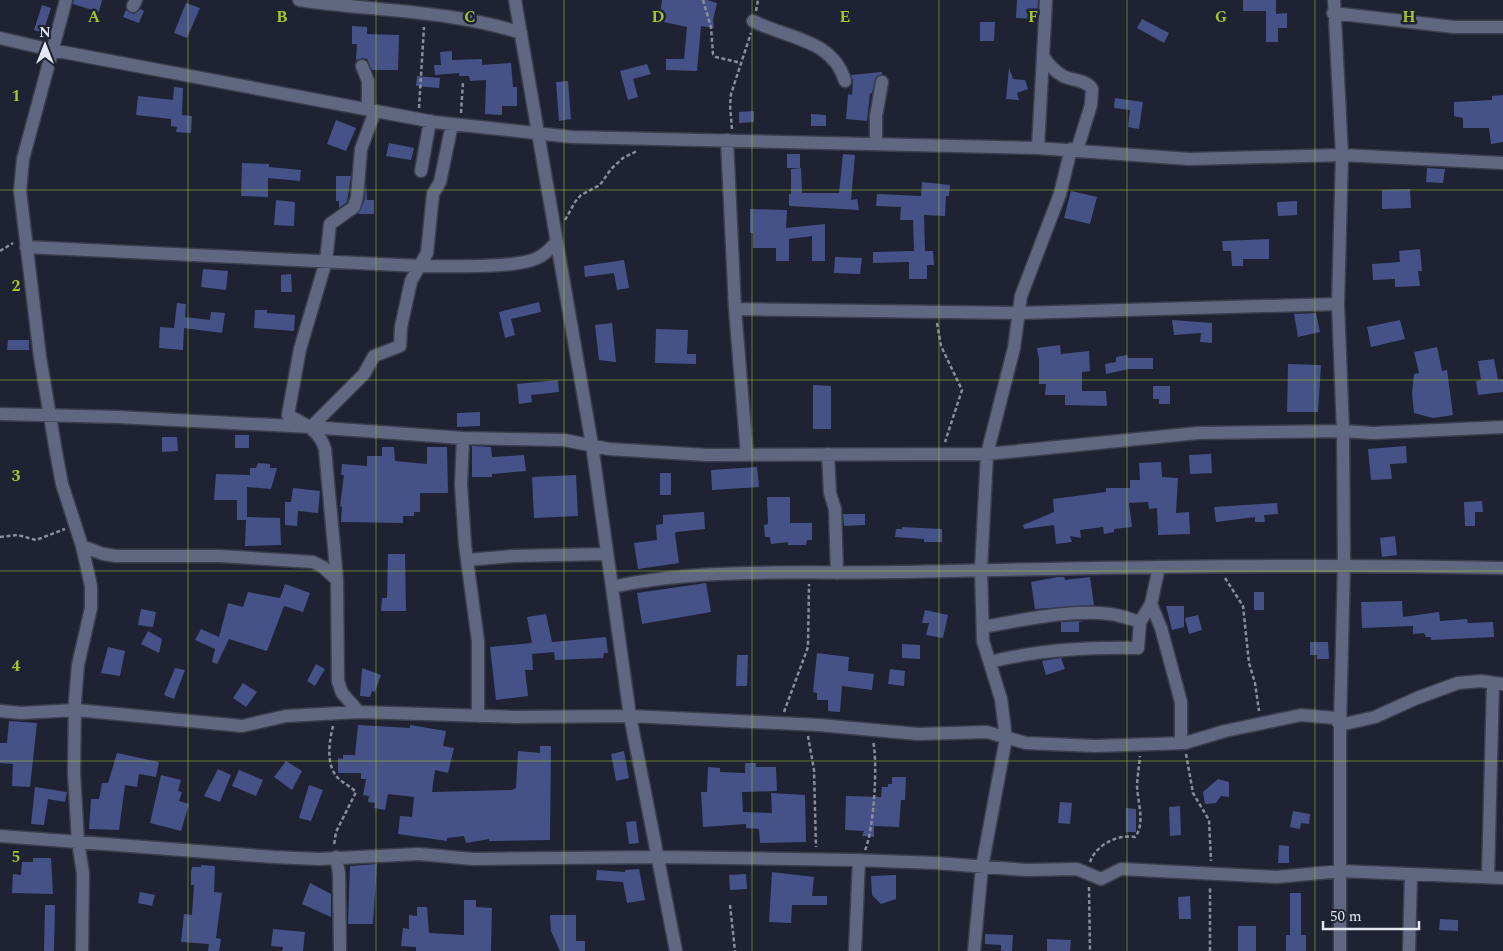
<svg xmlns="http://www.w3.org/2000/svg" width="1503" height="951" font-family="Spectral,serif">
  <rect width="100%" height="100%" fill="#1e2232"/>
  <path fill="#455288" d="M74,0H102L99,12L73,4Z
    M662,0H707L717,3L713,20L714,28L701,26L697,71L666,70V59H684L687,27L659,21Z
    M1017,0H1038L1037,19L1016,18Z
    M1243,0H1276V14L1287,13V28H1278V42H1266V11H1243Z
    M186,3L200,8L187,38L174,33Z
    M42,5L51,8L43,33L34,30Z
    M141,9L144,11L139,23L123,17L126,10L134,14Z
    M1142,19L1169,33L1164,43L1137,28Z
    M980,22H995L994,41H980Z
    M352,26L367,27V34L399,35L398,70H372L367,59L363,58L356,60L357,44H352Z
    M452,51V60L482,59V65L511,63L513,87H517V106H502V115L485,114L486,80L470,81L469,76H459V73L435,75L434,65H441L440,52Z
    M647,64L651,74L633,79L638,97L628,100L620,71Z
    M1009,68L1013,79L1025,80L1028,89L1017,93L1019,100L1006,99Z
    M882,72V74L876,77L872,93L870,94L867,121L846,119L848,94L852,95L853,81L851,75Z
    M417,76L440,78L439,88L416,86Z
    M568,81L571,119L559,121L556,82Z
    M174,87L183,88L182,115L192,116L191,133L176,132L177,127L171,126V119L136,115L138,96L173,100Z
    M1503,95V142L1491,144L1489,128H1463V118L1454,116V102L1492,100V96Z
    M1115,98L1143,102L1139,129L1128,127L1130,110L1114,108Z
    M754,111V122L739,123V112Z
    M811,114L826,115V126H811Z
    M336,120L356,128L346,151L327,144Z
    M389,143L414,148L411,160L386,156Z
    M787,154H800V168H787Z
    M843,154L855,155L851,200L857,199L859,210L789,206V194H791V169L801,168L802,193H839Z
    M242,163L269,164V167L301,170L300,181L268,178V197L241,196Z
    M1427,168L1445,169L1443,183L1426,182Z
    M336,176H351L347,202L339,208V201H336Z
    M366,181L367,200H374V214H358L365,199Z
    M922,182L950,185L949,196H946L945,216L924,215L925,251H933L934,265H927V279H909V262L873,263V252L914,251L913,220H900L901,207L876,206L877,194L921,196Z
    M1410,189L1411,208L1382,209V190Z
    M1071,191L1097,197L1090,224L1064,218Z
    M276,200L295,202L294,226L274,225Z
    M1297,201V215L1278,216L1277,202Z
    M750,209L787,210L786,228L825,224V261H812V236L789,239V261H776V248H753V233H750Z
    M1269,239V259H1243V266H1232L1231,251H1223L1222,241Z
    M1420,249L1422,271H1418L1420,286L1395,287V279L1373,280L1372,264L1400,262L1399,251Z
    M835,257L862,258L860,274L834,273Z
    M624,260L629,288L617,290L614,273L585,277L584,266Z
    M203,269L228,271L226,290L201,287Z
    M291,274L292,292H281V275Z
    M539,302L541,312L511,319L515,335L505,338L499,312Z
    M177,303L186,304L185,317L210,320L211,312L225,313L222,333L184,328L183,350L159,348L160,327L174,328Z
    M255,310H267V313L295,315L294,331L254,328Z
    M1316,313L1320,332L1298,337L1294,314Z
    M1172,320L1212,323V343L1200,342L1201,333L1174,335Z
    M1400,320L1405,339L1371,347L1367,327Z
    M612,323L616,362L599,360L595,325Z
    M656,329L688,330L687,354H696V364L655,363Z
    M8,340H29V350H7Z
    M1060,345L1061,354L1089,351L1090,371L1082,372V391H1106L1107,406L1065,405V395H1045L1046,384H1039V359L1037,348Z
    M1437,347L1442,371L1447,370L1453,415L1433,418L1414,413L1412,393L1414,374L1419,373L1414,352Z
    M1127,355L1128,358H1153V369H1129L1106,374L1105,364L1116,362V357Z
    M1494,359L1498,380L1503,379V392L1478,395L1476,381L1481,380L1478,361Z
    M1288,364L1321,365L1318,412H1287Z
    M558,380L559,392L531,395L532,402L519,404L517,384Z
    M813,385L831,386V429H813Z
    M1153,386H1170V404H1159V399H1153Z
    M480,412V426L457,427V413Z
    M235,435H249V448H235Z
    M162,437H177L178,451L162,452Z
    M472,446L491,447L492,457L524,455L526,471L492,474V477H472Z
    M1406,446L1407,463L1390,464L1392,479L1371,480L1368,449Z
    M382,447H394L395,461L427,464V447H447L448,493H420V512H414V516H403V523L341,522L342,507L340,506L344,475H341L342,464L367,466V456H382Z
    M1211,454L1212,473L1190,474L1189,455Z
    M1161,462L1162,477L1178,478L1176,513L1189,512L1190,534L1158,535L1157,508L1149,509L1148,502L1129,503L1132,527L1114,529V532L1104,534L1103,527L1080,530L1081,538L1070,536L1072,542L1056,544L1054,525L1024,529L1023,525L1054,512L1053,499L1106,492V488H1130V480H1140L1139,463Z
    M258,463L270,464V468H277L271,489L247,487V517L280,518L281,545L245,546L246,520H237V500H214L216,474L250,475V468H256Z
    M757,467L759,487L712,490L711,470Z
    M660,473H671V495H660Z
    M576,475L578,516L534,518L532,477Z
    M293,488L320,491L318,513L298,511L297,526L285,525V502H291Z
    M767,497H790V523H812V540H807L806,545H788V542L771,544L770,537H765L764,525L768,524Z
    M1482,501L1483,512H1475V526H1465L1464,502Z
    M1277,503L1278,514L1264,515L1265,522H1255V517L1216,522L1214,507Z
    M704,512L705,529L676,532L675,534L679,563L638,569L634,543L657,540L656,525L663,524V515Z
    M843,514H865V525L844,526Z
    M902,527L942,529V542H924V539L895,537L896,529H902Z
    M1395,536L1397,555L1382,557L1380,538Z
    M388,554H405L406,611H381L382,598H387Z
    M1058,577H1064L1065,580L1090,577L1094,605L1035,609L1031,582Z
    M706,583L711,612L642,624L637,593Z
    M285,584L310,593L303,612L284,606L267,651L229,639L217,664L212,662L215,649L195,640L201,629L219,637L228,603L243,607L248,592L280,598Z
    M1254,592H1264V610H1254Z
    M1402,601L1403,617L1439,612L1440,621L1467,619L1468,623L1493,622L1494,637L1431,640V637H1426L1424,633L1413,634V626L1362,628L1361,602Z
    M1166,606H1184V627L1172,630Z
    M141,609L156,612L153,627L138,625Z
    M925,610L948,615L943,638L926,635L929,623H922Z
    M546,614L552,642L606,637L608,653H604L603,658L555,660L554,652L532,654L533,670H525L528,696L496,700L490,647L532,643L527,617Z
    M1198,615L1202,630L1189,634L1185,618Z
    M1083,621L1079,622V632H1061V622Z
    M148,631L162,639L159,653L141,644Z
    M1310,642H1328L1329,659H1317V655H1310Z
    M902,644L920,645V659L902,658Z
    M108,647L125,651L120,676L101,673Z
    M817,653L849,657L848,671L874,674L872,690L842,686L840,712L828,711V700H817V693L813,692Z
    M737,655H748L747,686H736Z
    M1061,658L1065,669L1046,675L1042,661Z
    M316,664L325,669L315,686L307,681Z
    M175,668L185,670L174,699L164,695Z
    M362,668L381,675L375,692L372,691L370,697L360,696Z
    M890,669L905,671L904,686L888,684Z
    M243,683L257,692L246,707L233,698Z
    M9,721L37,723L30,787L12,786L13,764L0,763V743H7Z
    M358,725L410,728V725L446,731L443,746L454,748L448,773L435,770L432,792L512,790L516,788L518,751L540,753V746H551L550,840L489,841V839L466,843L464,836L447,838V841L398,834L400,816L412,817L414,797L388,794L385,810L374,808L375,803L368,802L369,796L363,795L366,779H361V773H338V758L343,759V755H355Z
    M624,751L629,778L616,781L611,754Z
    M117,753L159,762L156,777L139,774L137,787L125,785L119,830L89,829L91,799H99L102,783H108Z
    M286,761L302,771L292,790L274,777Z
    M745,763H756V767H776L777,791L742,792L743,812L772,813L771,793L805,795L806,842L760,843L759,829L746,828V824L703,827L701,792H707L708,767L720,768V772L745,773Z
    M218,769L231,775L220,802L204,796Z
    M239,770L263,780L256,796L232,786Z
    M161,775L181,780L178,791L182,792L179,801L189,804L181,831L150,823Z
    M892,777H906L905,800H901L899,827L874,826V837L862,836L864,831L845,830L846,796L881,797L882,787H888V784H892Z
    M1218,779L1229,782V797L1221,796L1216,803L1205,804L1203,792Z
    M309,785L323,790L311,821L299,818Z
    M35,787L67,792L65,802L48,799L44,825L31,824Z
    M1060,802L1072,803L1070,824L1058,823Z
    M1180,806L1181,835L1170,836L1169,807Z
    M1126,808L1136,809V832H1126Z
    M1293,811L1310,814L1309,824L1301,823L1300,829L1290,827Z
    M636,821L639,843L629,844L626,822Z
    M1279,845L1289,846V863H1278Z
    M33,858H51L53,894L12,893L13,874L21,875L22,862H33Z
    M377,864L373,924H348L350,866Z
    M201,865L215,866L214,892L222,893L216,938L221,939L219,951H208L209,944L181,942L184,914L192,915L194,885H191V872L192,867H201Z
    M639,869L645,900L627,903L623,882L596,880L597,870L625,872V870Z
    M772,872L814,877L812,896H827V905H792L791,923L769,922Z
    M746,874L747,889L730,890L729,875Z
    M896,875V899L881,904L872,895L871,876Z
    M310,883L331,894V917L302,904Z
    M140,892L155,895L152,906L138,903Z
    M1290,893H1301V935H1306V951H1286V935H1290Z
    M1190,896L1191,919H1179L1178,897Z
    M464,900H476V907L492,908L491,951H416V947L401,946L403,928L409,929V915L417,916V907H427L429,933L464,935Z
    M45,905H55L54,951H44Z
    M550,915H576V941H585V951H560L551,931Z
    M1440,919L1458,920V931L1439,930Z
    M1238,926H1256V951H1238Z
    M273,929L305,932L303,951H282L283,947L271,946Z
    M985,934L1013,935L1012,951H1001V945L985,944Z
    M1047,939L1071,940L1070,951H1047Z"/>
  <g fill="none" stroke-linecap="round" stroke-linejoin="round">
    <g stroke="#3a3e4d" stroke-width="15">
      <path id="minor" d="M66,0L23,159L20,191L40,357L56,452L62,484L82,546L91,586V608L78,665L75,701L74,773L78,842L83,873L82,951
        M299,0C372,11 451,10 521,33
        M515,0L592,445L630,716L676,951
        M1334,0L1342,155L1338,304L1343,431L1344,564L1340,725V951
        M133,6L136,0
        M1333,13L1454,27H1503
        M753,21C788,39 833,39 845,81
        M0,38L52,50L434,122L572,137L1038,148L1189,159L1342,155L1503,163
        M1043,56C1048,64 1054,71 1063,76C1072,81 1086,79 1092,89L1091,105L1077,150
        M362,66L368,81V109
        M727,140L735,309L747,455
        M876,144V116L882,82
        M1038,148L1046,0
        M421,171L430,121
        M26,247L420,266C445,266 520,269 539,257C546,254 551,247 557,242
        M735,309L1020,313L1338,304
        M0,414L118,417L311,427L463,438L564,440L609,449L707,455L987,454L1198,433L1343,431L1373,433L1503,427
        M311,427L364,374L374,356L400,346L401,327L411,281L427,253L433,194L440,182L452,124
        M463,438L461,485L465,545L478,641V716
        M828,454L830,493L835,509L837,573
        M82,546L103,554L116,556H220L313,562L323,567L337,580
        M467,560L512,556L607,554
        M612,587C704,567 800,574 894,572C1097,568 1300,563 1503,568
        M1151,604L1161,628L1181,702V743
        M983,627C1023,620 1069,609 1110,614C1120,615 1130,619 1140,622
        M990,662C1037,650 1089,647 1138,648L1140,622L1151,604L1159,567
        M0,711L21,713L76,710L242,726L286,716L359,712L514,717L630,716L819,725L918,734L987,732L1026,743L1095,746L1185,743L1225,731L1301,715L1335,718L1340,725L1375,717L1417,698L1458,683L1481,681L1503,684
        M359,712L342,693L338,681L337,580L325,449C319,430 305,424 288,415L300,349L326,261L330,224L354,207L357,197L361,149L375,111
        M0,836L274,857L319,859L419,854L473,859L658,857L854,860L936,863L1026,870L1077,869L1101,879L1121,869L1277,877L1341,871L1503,878
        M336,857L339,873L340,951
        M1488,877L1493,683
        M855,951L859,860
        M974,951L982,867L1006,738L1001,699L983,641L981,569L987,454L1014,348L1021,296L1060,194L1071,149
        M1409,951L1411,874"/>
    </g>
    <path stroke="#8a8e9b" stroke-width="2.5" stroke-dasharray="4 2.5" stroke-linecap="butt" d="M703,0L711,27L713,54L716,57L741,63
      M756,11L758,0
      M419,108L424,27
      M461,113L463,82
      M732,129L730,105L731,94L751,33
      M565,220L575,202L581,195L600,185L611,169L623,158L637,151
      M0,251L13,243
      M937,323L941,346L962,390L945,442
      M0,537L18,535L36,540L65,529
      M1225,578L1243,606L1249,663L1255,683L1259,711
      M784,712L808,647L809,584
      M333,726C329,743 325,767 340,780C345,784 351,787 356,792L336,832L334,845
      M808,736L814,770L816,847
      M1186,754L1193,793L1209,820L1211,861
      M865,850C874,830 878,762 873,741
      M1090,862C1096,845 1117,834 1135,837C1146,823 1137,801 1137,784C1138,774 1139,765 1140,756
      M1089,887L1090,951
      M730,905L735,951
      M1210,951V886"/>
    <use href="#minor" stroke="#606881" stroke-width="12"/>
  </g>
  <path fill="none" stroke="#a4c825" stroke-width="1" stroke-opacity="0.55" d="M188,0V951M376,0V951M564,0V951M752,0V951M939,0V951M1127,0V951M1315,0V951M0,190H1503M0,380H1503M0,571H1503M0,761H1503"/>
  <g font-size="16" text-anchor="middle" font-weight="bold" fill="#a4c825" stroke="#1e2232" stroke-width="5" stroke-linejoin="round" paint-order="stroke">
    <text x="94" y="22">A</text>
    <text x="282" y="22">B</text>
    <text x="470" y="22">C</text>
    <text x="658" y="22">D</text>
    <text x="845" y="22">E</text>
    <text x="1033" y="22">F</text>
    <text x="1221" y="22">G</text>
    <text x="1409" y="22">H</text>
    <text x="16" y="101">1</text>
    <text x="16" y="291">2</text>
    <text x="16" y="481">3</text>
    <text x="16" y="671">4</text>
    <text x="16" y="862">5</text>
  </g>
  <g transform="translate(45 45)" stroke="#1e2232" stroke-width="4" paint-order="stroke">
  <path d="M0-4L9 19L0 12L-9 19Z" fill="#e4e7f2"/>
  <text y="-8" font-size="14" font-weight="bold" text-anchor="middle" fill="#e4e7f2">N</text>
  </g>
  <path d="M1323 921v8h96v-8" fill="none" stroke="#e4e7f2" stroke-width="2.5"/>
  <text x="1330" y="921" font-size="15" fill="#e4e7f2" stroke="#1e2232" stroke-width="4" paint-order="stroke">50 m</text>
</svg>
